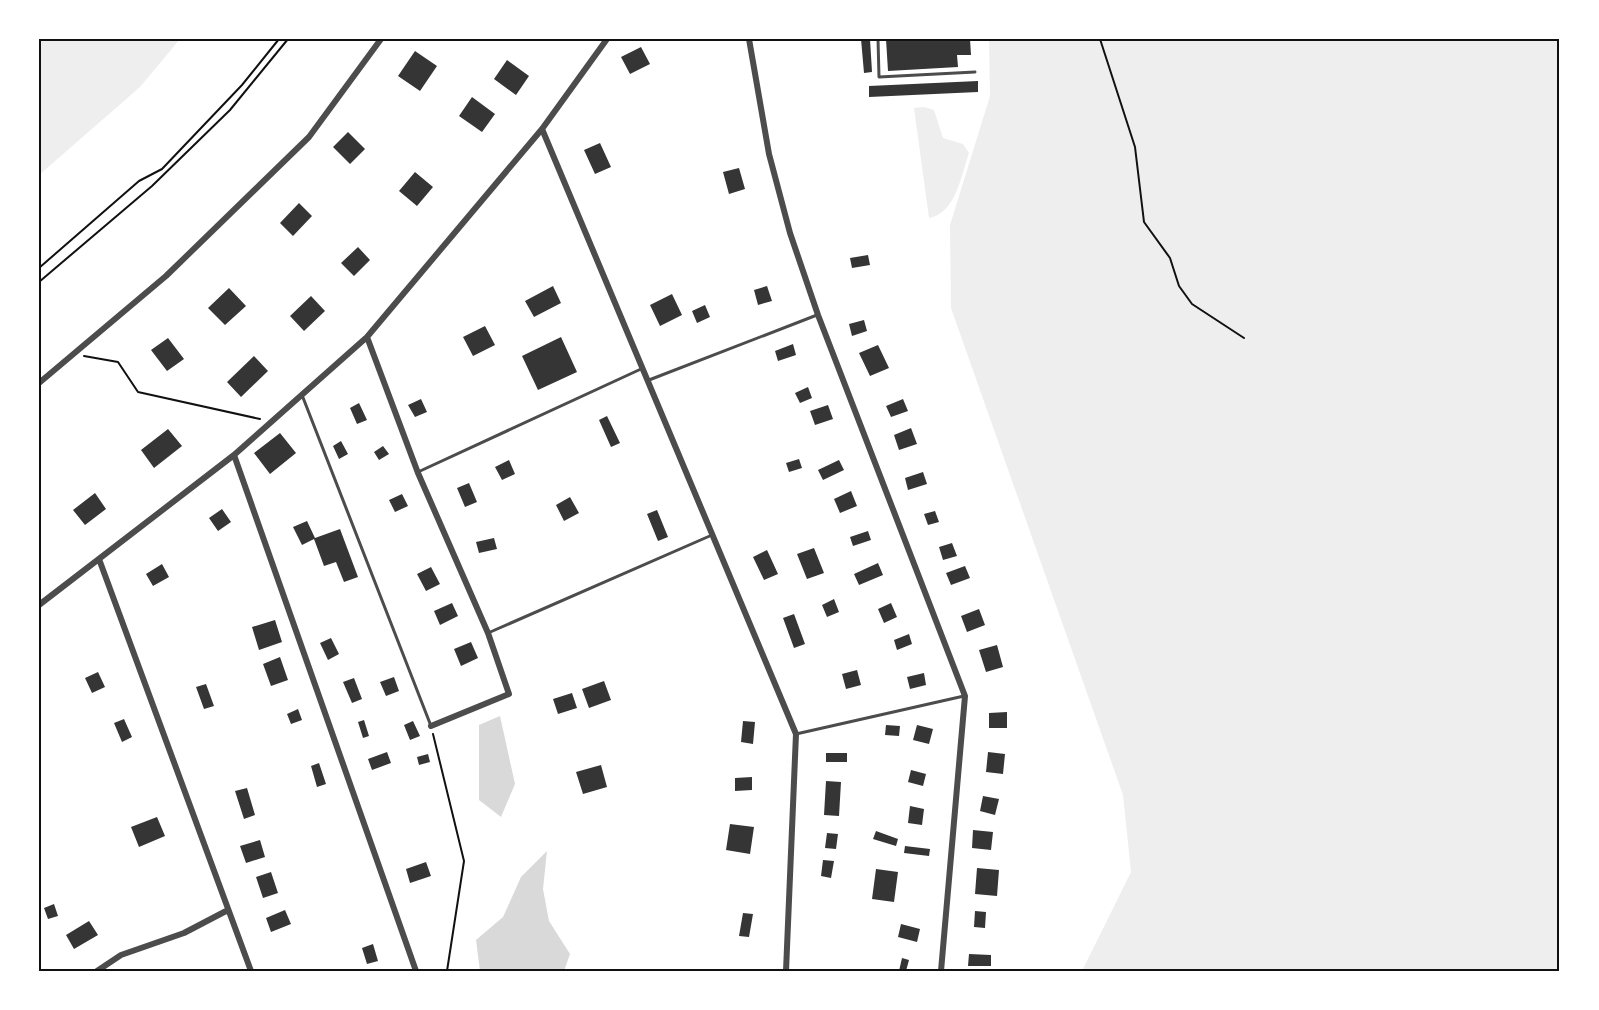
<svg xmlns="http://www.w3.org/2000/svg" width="1599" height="1010" font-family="'Roboto Serif',serif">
  <rect width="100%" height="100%" fill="#fff"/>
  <path fill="#eee" d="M39,39H180L140,87L39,175Z
    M989,39H1560V971H1082L1131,872L1123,795L951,308L950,225L990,96Z
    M924,107L934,110L943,138L963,144L969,153C961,176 956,213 929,218L914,108Z"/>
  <path fill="#d9d9d9" d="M500,716L515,784L501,817L479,800V725Z
    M547,851L543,889L549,921L570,954L564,971H480L476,940L503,917L521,877Z"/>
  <path fill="#353535" d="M861,39H870L872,72L864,73Z
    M886,39H970L971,55H957L958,67L888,71Z
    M641,47L650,64L630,74L621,57Z
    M415,51L437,66L420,91L398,76Z
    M507,60L529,76L516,95L494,79Z
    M978,81V92L869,97V86Z
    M472,97L495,114L482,132L459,116Z
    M348,132L365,149L350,164L333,147Z
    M600,143L611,167L595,174L584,150Z
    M739,168L745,189L729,194L723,172Z
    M415,172L433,187L417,206L399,191Z
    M299,203L312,216L293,236L280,223Z
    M358,247L370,260L354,276L341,263Z
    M868,255L870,265L852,268L850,258Z
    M553,286L561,303L534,317L525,301Z
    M767,286L772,301L758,305L754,290Z
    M229,288L246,306L225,325L208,308Z
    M672,294L682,315L660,326L650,305Z
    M311,296L325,311L304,331L290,316Z
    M705,305L710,317L697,323L692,311Z
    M864,320L867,331L852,336L849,324Z
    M485,326L495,345L473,356L463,337Z
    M561,337L577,372L538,390L522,356Z
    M168,338L184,359L167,371L151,350Z
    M793,344L796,355L778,361L775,351Z
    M878,345L889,368L870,376L859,353Z
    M254,356L268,371L241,397L227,382Z
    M808,387L812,398L800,403L795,393Z
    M421,399L427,412L415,417L408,405Z
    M903,399L908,411L891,417L886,406Z
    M359,403L367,420L357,424L350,408Z
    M828,405L833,419L815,425L810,411Z
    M607,416L620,443L611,447L599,420Z
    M911,428L917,444L899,450L894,435Z
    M168,429L182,446L154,468L141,450Z
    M280,433L296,453L270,474L254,453Z
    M341,441L348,454L339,459L333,446Z
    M383,446L389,454L379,460L374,452Z
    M799,459L802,468L789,472L786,463Z
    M509,460L515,474L502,480L495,467Z
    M839,460L844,470L823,480L818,470Z
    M923,472L927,484L908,490L905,478Z
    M469,483L477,502L465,507L457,488Z
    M851,491L857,506L840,513L834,499Z
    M95,493L106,509L85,525L73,510Z
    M402,494L408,506L395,512L389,500Z
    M570,497L579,513L564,521L556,505Z
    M222,509L231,522L218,531L209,518Z
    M657,510L668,537L658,541L647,514Z
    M935,511L939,522L928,525L924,514Z
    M307,521L315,538L340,529L358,577L344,582L336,562L324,566L314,539L302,545L293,527Z
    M868,531L871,540L853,546L850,537Z
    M494,538L497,549L479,553L476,542Z
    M952,543L957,556L943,560L939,547Z
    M814,548L824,573L807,579L797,554Z
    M767,550L778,574L764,580L753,557Z
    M878,563L883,575L859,585L854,574Z
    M162,564L169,577L153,586L146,574Z
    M965,566L970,578L951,585L946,573Z
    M431,567L440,584L426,591L417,574Z
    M834,599L839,612L827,617L822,605Z
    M452,603L458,616L440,625L434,611Z
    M891,603L897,617L884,623L878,609Z
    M979,609L985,625L967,632L961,616Z
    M794,614L805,644L794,648L783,618Z
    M275,620L282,642L259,650L252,627Z
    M909,634L912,644L897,650L894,640Z
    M331,638L339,654L328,660L320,643Z
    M471,642L478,658L461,666L454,649Z
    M997,645L1003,667L986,672L979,650Z
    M280,657L288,680L271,686L263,664Z
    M857,670L861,685L846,689L842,674Z
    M98,672L105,687L92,693L85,678Z
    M924,673L926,685L910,689L907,677Z
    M394,677L399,691L386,696L380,682Z
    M354,678L362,699L352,703L343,682Z
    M604,681L611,700L589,708L582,689Z
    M206,684L214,706L204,709L196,687Z
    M572,693L577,708L558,714L553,699Z
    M298,709L302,720L291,724L287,714Z
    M1007,712V728H989V713Z
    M124,719L132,737L122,742L114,723Z
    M364,720L369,736L363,738L358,722Z
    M413,721L420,736L410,740L404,725Z
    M743,721L755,722L753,744L741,742Z
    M886,725L900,726L899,736L885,735Z
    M917,725L933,729L929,744L913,740Z
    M387,752L391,763L372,770L368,759Z
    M988,752L1005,754L1003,774L986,772Z
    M826,753H847V762H826Z
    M428,754L430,762L419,765L417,757Z
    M319,763L326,784L317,787L311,766Z
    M601,765L607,787L583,794L576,772Z
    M911,770L926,774L923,786L908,782Z
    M752,777V790L735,791V778Z
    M826,781L841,782L839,816L824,815Z
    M247,788L255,815L244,819L235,791Z
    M983,796L999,799L995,815L980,811Z
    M910,806L924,809L922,825L908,823Z
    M157,817L165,836L139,847L131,827Z
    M730,824L754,827L750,854L726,850Z
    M973,830L993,832L991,850L972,848Z
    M876,831L898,839L896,846L873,839Z
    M827,833L838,834L836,849L825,848Z
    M260,840L265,857L246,863L240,846Z
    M905,846L930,849L929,856L904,853Z
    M823,860L834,861L831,878L821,876Z
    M426,862L431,876L410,883L406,869Z
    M977,868L999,870L997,896L975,894Z
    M876,869L898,872L894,902L872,899Z
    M271,872L278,893L263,898L256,877Z
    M54,904L58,916L48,919L44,908Z
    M285,910L291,924L271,932L266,918Z
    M975,911L986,912L985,928L974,927Z
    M743,913L753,914L749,937L739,936Z
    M89,921L98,935L74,949L66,935Z
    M901,924L920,929L917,942L898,937Z
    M373,944L378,961L367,964L362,948Z
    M969,954L991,955V966H968Z
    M902,958L909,960L906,971H899Z"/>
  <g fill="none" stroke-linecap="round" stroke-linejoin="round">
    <path stroke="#111" stroke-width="2" d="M1100,39L1135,147L1144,222L1170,258L1179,286L1192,304L1244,338
      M39,268L139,181L162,169L242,85L279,39
      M39,282L152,186L230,110L288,39
      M84,356L118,362L138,392L260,419
      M433,734L464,861L447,971"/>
    <path stroke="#4c4c4c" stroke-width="3" d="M878,39L879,77L975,72
      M649,380L817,315
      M302,395L431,726
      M418,472L641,369
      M488,633L712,535
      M796,734L964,696"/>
    <path stroke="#4c4c4c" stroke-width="6" d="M749,39L769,154L790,233L818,315L965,696L941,971
      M542,129L796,734L786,971
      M367,337L418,473L488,633L509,694L431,726
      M39,383L166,276L309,137L381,39
      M234,455L416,971
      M99,559L251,971
      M39,605L234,455L367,337L542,129L607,39
      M97,971L121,955L184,933L228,910"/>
  </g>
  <rect width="1599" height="1010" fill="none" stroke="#ffffff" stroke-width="81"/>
  <rect x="40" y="40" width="1518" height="930" fill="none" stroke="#111" stroke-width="2"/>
</svg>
